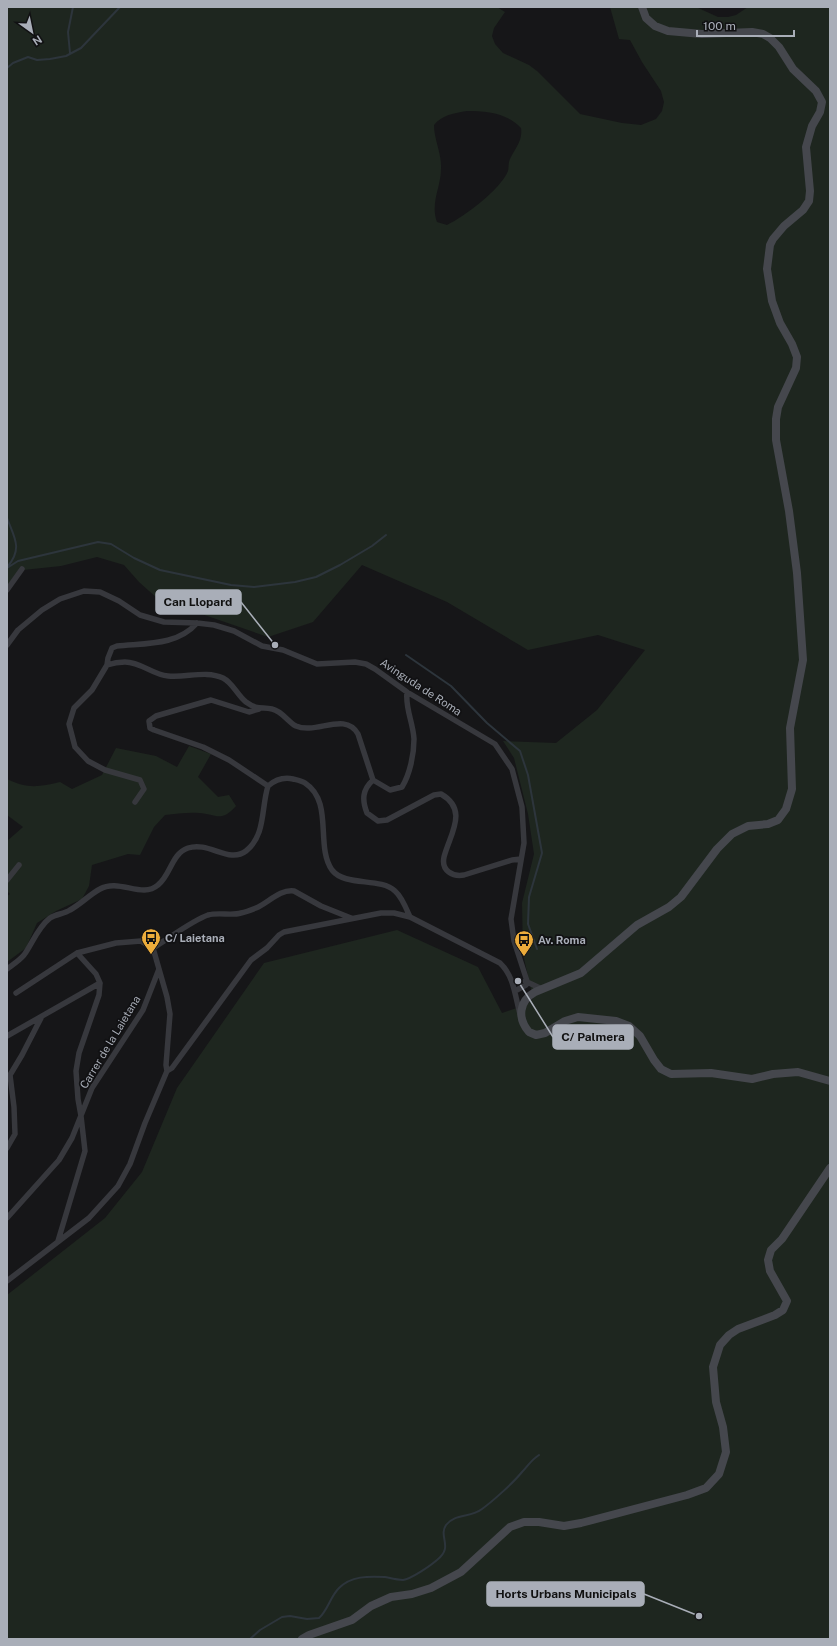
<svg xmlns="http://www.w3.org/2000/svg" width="837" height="1646" font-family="'Public Sans',sans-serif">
  <rect width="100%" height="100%" fill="#161618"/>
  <path fill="#1e261f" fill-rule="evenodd" d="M7,7H497L505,12L494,28L492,36L495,44L503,53L529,65L537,71L580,114L622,123L641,125L656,119L662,111L664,102L661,91L642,62L630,40L619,39L610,7H696L718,17H728L736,15L748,7H830V1639H7V1295L105,1218L142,1172L177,1088L264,963L397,930L478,967L502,1013L528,1004L533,998L523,954L522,903L534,854L528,814L514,758L503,741L556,743L597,710L645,650L598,635L528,650L447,602L362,565L313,622L268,637L158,599L139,582L124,565L97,557L61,566L23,570L11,583L7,597ZM467,111C487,111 507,113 521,128C523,141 515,148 510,159C508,163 509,168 508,171C500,190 465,216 447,225L437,222C430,203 441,187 441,169C442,154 434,140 434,125C442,115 454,113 467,111Z
    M189,746L211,754L198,777L218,797L229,795L236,806C221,823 216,814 199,813C188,812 176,814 165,815L154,827L140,855L128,854L92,865L89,886L82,899L56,911L37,923L26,948L7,962V896L10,894L7,891V841L23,827L7,815V779C27,789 39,787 60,782L72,789L102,775L116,748L156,756L177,767Z"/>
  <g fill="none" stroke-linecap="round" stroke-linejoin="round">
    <path stroke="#2d353c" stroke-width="2" d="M70,53L68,32L73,7
      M7,68L13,63L28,57L37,60L50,59L66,56L81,48L120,7
      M7,518C14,537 23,548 8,566
      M7,568L18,561L98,542L111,544L134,558L160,570L231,585L254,587L295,582L316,577L340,565L372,546L386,535
      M406,655L451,686L487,723L520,751L528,775L542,853L529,897L528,924L537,949
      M250,1639L260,1630L282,1617L290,1616L307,1619L319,1618C328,1610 330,1597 339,1588C351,1576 368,1576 385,1577C390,1578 397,1580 403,1580C411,1579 430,1566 437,1560C454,1547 438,1537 446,1525C455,1513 471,1518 482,1509C493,1501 513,1483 522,1472C528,1466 531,1460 539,1455"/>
    <path stroke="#37383d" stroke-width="5.5" d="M7,590L22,569
      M7,645L18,630L42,610L60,599L84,591L100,592L119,601L140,615L164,622L197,623L214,625L234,631L262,646L283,650L317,664L355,662L366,664L375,669L407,692L495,744L512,769L522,807L524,843L511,919L514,941L527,981L526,985L515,991
      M107,665C113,663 119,662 125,662C141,662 153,675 168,676C186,678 206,670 223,678C233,683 237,695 246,702C257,710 261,707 272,709C282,711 288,722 296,726C316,735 345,711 358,734L373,780C362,790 362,800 367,813L378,821L387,820L434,795L441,794C469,810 450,834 444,857C441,871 453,877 464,875L512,860L521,859
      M259,709L249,712L211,700L156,716L149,721L150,728L154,730L203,747L229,760L268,786C275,780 284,777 293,779C297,780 302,781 305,783C334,802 315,846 332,870C345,887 380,877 395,891C402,897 406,908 410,917
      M373,780L390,790L402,787C410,774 414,754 414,739C413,722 405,708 407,692
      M135,802L144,789L140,780L105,770L88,761L75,747L69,724L74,708L92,690L107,665L108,658L112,648L117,646C145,643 177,646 197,623
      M7,880L19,865
      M153,948C168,939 193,920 208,915C219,912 231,916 241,913C246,912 251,910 256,908C268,903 280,889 294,891L321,906L351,918
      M153,948L167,997L170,1014L166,1065L167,1071
      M7,969C12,965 19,961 24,955C32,944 38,927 50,918C56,914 64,914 70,910C81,904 89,895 100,889C119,878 142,899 158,885C171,875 171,854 188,848C209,841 229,864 246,851C266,835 261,808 268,786
      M525,981L542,989
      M16,993L77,953L116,943L141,941L153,948
      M7,1036L100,983
      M8,1076L10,1075L22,1055L41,1018
      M7,1148L15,1134L14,1107L10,1075
      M7,1218L59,1160L72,1138L92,1088L143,1010L159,969
      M58,1241L85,1151L81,1116L78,1099L76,1071L79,1053L99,995L100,983L96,974L77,953
      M7,1281L89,1218L118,1186L130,1164L145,1123L167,1071L172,1068L251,960L267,948L279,935L284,932L381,913H394L410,917L500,963C514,976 515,996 520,1014"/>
    <path stroke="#45474d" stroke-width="8" d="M642,7L646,18L655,26L668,31L702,34L752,32L763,34L770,38L779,47L793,69L816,91L822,102L820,112L812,126L806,147L810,191L809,201L803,210L784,226L773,239L770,245L767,269L772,301L780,323L792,344L797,357L796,368L778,407L776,419V440L789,511L797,573L803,660L790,728L792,789L786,809L778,820L768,824L748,826L732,834L717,849L681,897L669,907L637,925L581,973L535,992C519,1001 517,1018 529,1032L536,1035L545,1033L565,1021L578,1017L616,1021L629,1026L640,1036L654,1060L661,1069L671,1074L711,1073L752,1079L773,1074L798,1072L830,1081
      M302,1639L309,1635L352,1620L371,1606L391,1597L412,1594L431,1588L461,1572L510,1527L524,1522H539L564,1526L581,1523L687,1495L706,1488L719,1474L726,1452L723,1427L716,1402L713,1367L720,1345L729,1335L738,1329L775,1315L783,1310L787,1301L770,1271L768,1260L771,1250L782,1239L830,1168"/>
  </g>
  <defs>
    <g id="bus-pin" transform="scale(1)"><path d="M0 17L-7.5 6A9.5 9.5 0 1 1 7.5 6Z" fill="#ecac3b" stroke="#111113"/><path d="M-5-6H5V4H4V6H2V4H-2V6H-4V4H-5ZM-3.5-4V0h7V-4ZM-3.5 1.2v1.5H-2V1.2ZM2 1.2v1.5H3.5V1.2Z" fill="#111"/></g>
  </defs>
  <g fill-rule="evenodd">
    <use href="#bus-pin" x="151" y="938"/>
    <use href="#bus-pin" x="524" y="940"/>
  </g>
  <g text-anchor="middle" stroke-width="3.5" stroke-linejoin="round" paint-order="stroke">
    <g font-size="11" fill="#a9aeb8" stroke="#111113">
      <text transform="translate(421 687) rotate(33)" y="4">Avinguda de Roma</text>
      <text transform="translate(110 1042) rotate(-59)" y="4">Carrer de la Laietana</text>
    </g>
    <g font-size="11" font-weight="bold" fill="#a9aeb8" stroke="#111113" text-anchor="start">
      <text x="165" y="942">C/ Laietana</text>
      <text x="538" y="944">Av. Roma</text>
    </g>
  </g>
  <path fill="none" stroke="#a9aeb8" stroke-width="1.5" d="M275 645L241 602M518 981L553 1037M699 1616L644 1594"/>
  <g fill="#a9aeb8" stroke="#111113" stroke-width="1.5">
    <circle cx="275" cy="645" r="4"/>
    <circle cx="518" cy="981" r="4"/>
    <circle cx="699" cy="1616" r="4"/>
  </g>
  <g fill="#a9aeb8" stroke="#a9aeb8" stroke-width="1.5">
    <rect x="156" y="590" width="85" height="24" rx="4"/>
    <rect x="553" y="1025" width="80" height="24" rx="4"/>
    <rect x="487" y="1582" width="157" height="24" rx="4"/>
  </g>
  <g font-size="12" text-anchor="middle" font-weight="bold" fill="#111">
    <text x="198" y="606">Can Llopard</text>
    <text x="593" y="1041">C/ Palmera</text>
    <text x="566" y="1598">Horts Urbans Municipals</text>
  </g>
  <rect width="837" height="1646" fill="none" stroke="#a9aeb8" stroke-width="16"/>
  <g transform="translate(32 32) rotate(147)" stroke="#111113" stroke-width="3" paint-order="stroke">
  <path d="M0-3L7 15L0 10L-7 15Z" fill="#a9aeb8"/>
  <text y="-6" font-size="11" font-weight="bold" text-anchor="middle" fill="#a9aeb8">N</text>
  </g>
  <path d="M697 30v6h97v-6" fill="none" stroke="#a9aeb8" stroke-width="2"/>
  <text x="703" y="30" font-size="12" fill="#a9aeb8" stroke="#111113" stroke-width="3" paint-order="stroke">100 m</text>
</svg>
